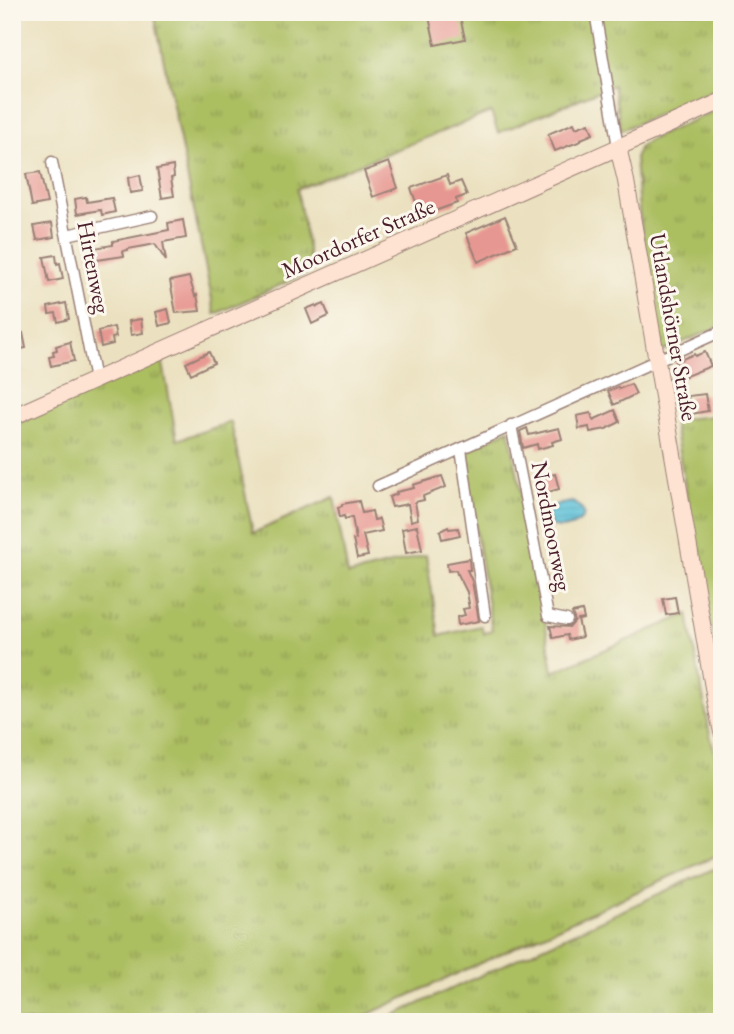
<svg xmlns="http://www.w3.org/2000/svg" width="734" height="1034" font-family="'EB Garamond',serif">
  <defs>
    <pattern id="grass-tufts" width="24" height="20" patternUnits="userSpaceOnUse" patternTransform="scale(1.75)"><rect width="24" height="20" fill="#abbe61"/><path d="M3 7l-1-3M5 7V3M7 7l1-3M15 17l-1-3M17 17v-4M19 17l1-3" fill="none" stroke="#8d9a50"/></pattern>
    <pattern id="water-rules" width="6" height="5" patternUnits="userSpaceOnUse" patternTransform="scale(1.75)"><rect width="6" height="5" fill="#5bc1d9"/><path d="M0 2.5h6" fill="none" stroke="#51a5ba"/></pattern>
  </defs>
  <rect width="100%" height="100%" fill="#fbf7ec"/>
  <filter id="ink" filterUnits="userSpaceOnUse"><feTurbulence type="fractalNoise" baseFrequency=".0143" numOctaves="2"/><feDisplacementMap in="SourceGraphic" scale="14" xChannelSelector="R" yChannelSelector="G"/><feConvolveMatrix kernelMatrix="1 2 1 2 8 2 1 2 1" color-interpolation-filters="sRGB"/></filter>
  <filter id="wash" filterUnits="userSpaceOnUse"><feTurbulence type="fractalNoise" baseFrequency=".00686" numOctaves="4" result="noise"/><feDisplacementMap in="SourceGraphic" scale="28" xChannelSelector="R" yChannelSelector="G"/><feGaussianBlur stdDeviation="1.57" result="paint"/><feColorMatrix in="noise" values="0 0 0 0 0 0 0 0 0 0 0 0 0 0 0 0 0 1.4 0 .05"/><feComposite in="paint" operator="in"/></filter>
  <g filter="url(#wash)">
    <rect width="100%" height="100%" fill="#ebe1c0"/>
    <path fill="url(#grass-tufts)" stroke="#7a6e46" stroke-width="2" d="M154,12H722V87L621,130L613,85L498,133L491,112L297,189L312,271L215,314Z
      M722,107V325L661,352L639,211L635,158L640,147L649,140Z
      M162,358L177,440L231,422L253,533L334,497L348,575L426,555L439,636L481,626L484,634L492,630L463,453L509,429L544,615L553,672L688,614L710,735L722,780V853L351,1022H12V646L17,644L12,620V426Z
      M722,415V685L673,420Z
      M722,865V1022H379Z"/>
    <path fill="url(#water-rules)" stroke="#527082" stroke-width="2" d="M572,502C613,522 529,546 551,506Z"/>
    <g id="blocks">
      <path fill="#e79791" d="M428,12H459L465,39L435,45Z
        M574,123L576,128L589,123L593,134L581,139V141L555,151L548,134Z
        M389,162L398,188L373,197L364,171Z
        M173,166L174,177L171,178L174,196L162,198L157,169Z
        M40,172L47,203L32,206L26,174Z
        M140,175L143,191L130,193L128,178Z
        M447,175L450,185L461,181L467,195L456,199L457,203L421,216L411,188Z
        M86,197L87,202L112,198L115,212L102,215L101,210L77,214L75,199Z
        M505,216L517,245L478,262L466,233Z
        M183,220L186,238L163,242L166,261L155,244L128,249V250L123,251L124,256L90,261L88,249L113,245V241L169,230L168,223Z
        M52,223L54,237L37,240L34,226Z
        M56,255L57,264L60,263L63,279L49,282L44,257Z
        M189,277L195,296L197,295L200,311L176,313L170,281Z
        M66,303L69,319L58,322L56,313L49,314L48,307Z
        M324,304L329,316L312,324L306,309L316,305L317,307Z
        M168,309L171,323L159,326L156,312Z
        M141,319L143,333L131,335L129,321Z
        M114,327L116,337L112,338L113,344L101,347L98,331Z
        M23,333L26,348L12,351V335Z
        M70,342L74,361L51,366L49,357L54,356L53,351L57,350L56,346Z
        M209,352L214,363L191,374L186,363Z
        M705,352L711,366L681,378L675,362L694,354L695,356Z
        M631,384L636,394L614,405L608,391L618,387L619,389Z
        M705,394L708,411L691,414L688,396Z
        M615,410L620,422L606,429L590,432L589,427L579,429L577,416L591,413L593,420Z
        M527,428L529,435L559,428L562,439L552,442L553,445L538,449L537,444L523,448L520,431Z
        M555,474L559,489L541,494L536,479Z
        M442,476L446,487L423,496L424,500L415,502L418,519L411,521L408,504L392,507L389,497L397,494L396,492L414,488L413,485Z
        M359,501L362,513L372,511L374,520L379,519L382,531L363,535L368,556L357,558L353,540L356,539L352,517L345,519L344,516L340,517L338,507L342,506V504Z
        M417,526L422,550L406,553L402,529Z
        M448,527L449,529L458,528L460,535L442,539L440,531Z
        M469,559L470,570H467L472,581L479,621L458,625L457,617L465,615L463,609L469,608L468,603H469L467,592L458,574H457L456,570L448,571L447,563Z
        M675,597L678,613L666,615L663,599Z
        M582,611L584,619L578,620L582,637L568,640L567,635L553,638L550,626L570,627L575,621L572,613Z"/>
    </g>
  </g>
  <g filter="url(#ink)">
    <use href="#blocks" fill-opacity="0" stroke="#9a8076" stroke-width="2"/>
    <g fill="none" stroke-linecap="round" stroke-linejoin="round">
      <g stroke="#9a8076" stroke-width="13">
        <path id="street" d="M595,12L618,147
          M52,162L95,380
          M67,235L152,216
          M511,425L548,616L567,620
          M461,449L485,616
          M378,486L722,331"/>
      </g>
      <g stroke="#9a8076" stroke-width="18">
        <path id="secondary" d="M618,147L626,181L716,705L722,732
          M12,417L722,101"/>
      </g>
      <use href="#street" stroke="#fff" stroke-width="10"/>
      <use href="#secondary" stroke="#fee3d2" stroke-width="16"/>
    </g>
  </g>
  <g text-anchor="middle" stroke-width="6" stroke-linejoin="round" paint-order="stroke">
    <g font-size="23" fill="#4a1f2b" stroke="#fbf7ec">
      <text transform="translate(358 238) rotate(-24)" y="8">Moordorfer Straße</text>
      <text transform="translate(94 267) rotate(79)" y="8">Hirtenweg</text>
      <text transform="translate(674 327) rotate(80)" y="8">Utlandshörner Straße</text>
      <text transform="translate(552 526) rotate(79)" y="8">Nordmoorweg</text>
    </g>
  </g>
  <rect width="734" height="1034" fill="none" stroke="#fbf7ec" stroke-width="42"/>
</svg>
